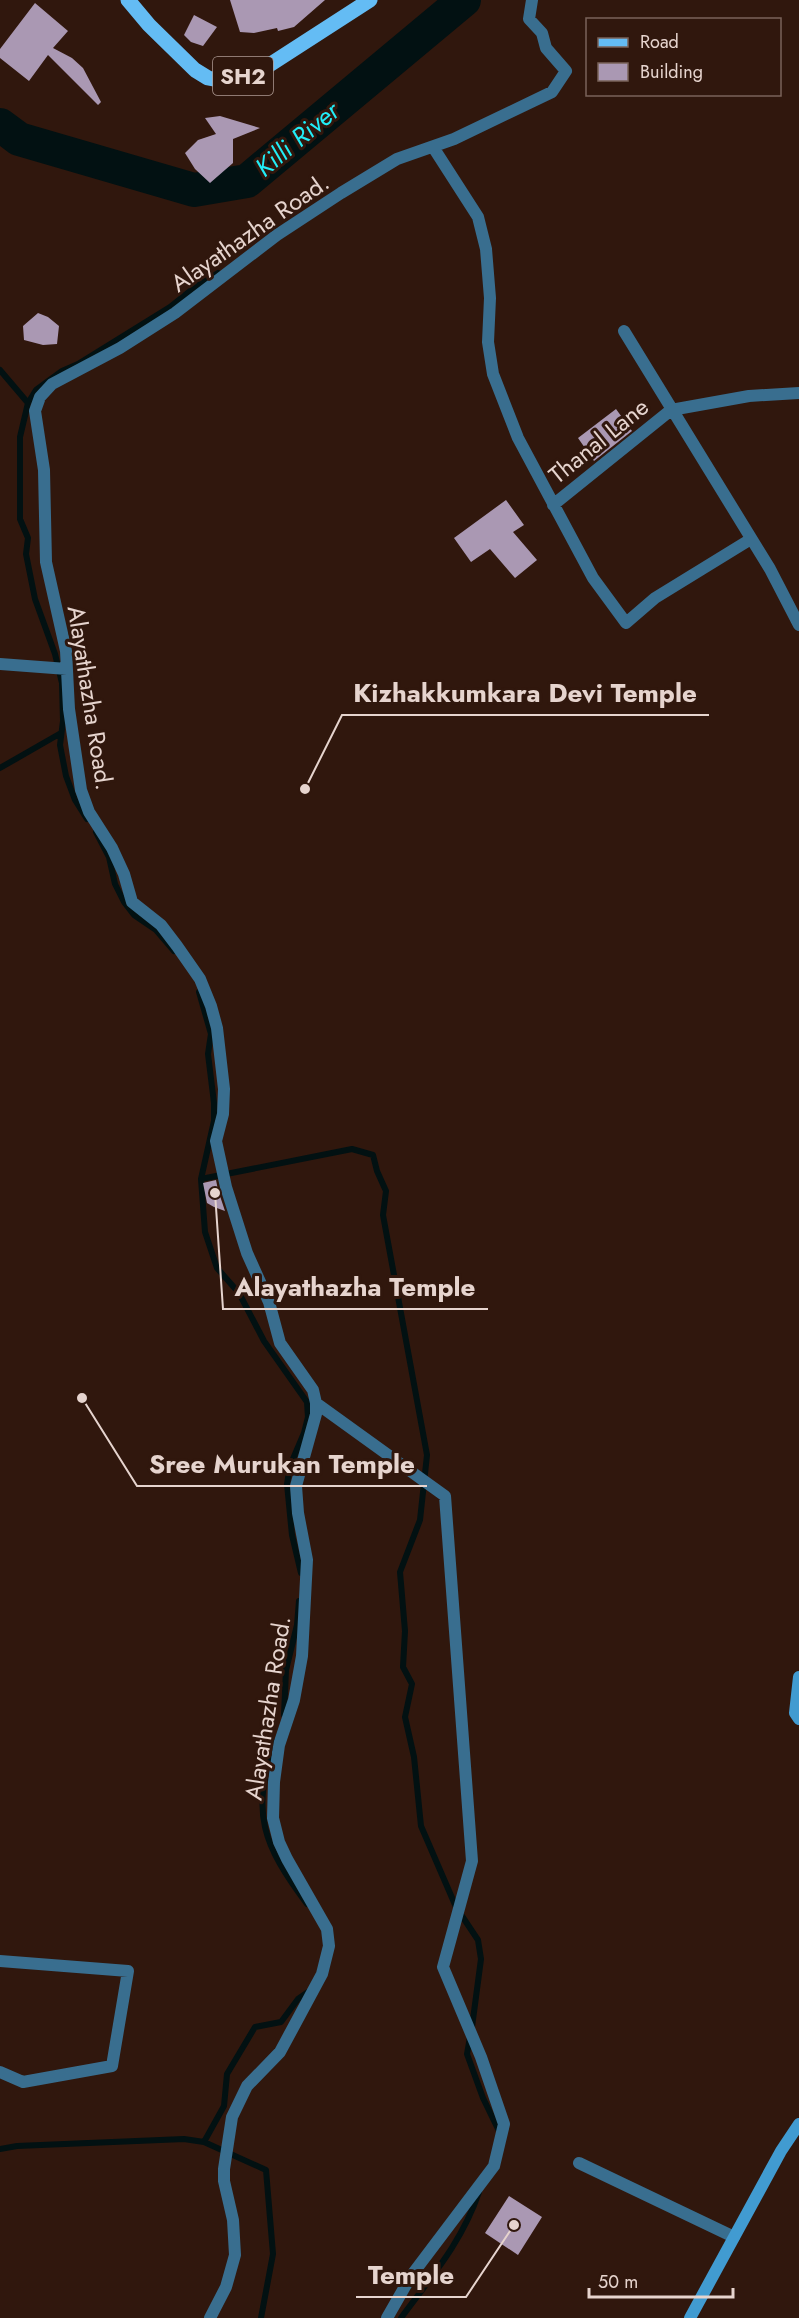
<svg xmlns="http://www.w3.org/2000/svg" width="799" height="2318" font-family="Jost,sans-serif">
  <rect width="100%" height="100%" fill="#30170d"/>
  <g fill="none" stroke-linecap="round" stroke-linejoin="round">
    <path stroke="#021112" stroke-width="6" d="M0,370L28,403
      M0,768L61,733
      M87,819L75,800L66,776L60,745L63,721L62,683L55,654L35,599L26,554L28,538L20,519V437L28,403L36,390L62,371L78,364L170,307L195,287L218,273
      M96,832L109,857L115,884L124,902L134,915L156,930L174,951
      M199,992L211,1034L208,1054L214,1103V1121L201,1179L205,1232L217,1268L239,1293L264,1341L307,1402L308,1417L304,1433L290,1466L287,1484L292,1535L301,1573
      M201,1179L352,1149L373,1155L377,1171L386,1191L383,1215L427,1455L420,1520L400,1572L405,1631L403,1667L412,1684L405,1717L414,1757L421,1826L456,1907L478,1940L481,1959L472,2027
      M284,1715L286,1670L297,1625L299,1601
      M275,1742C250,1813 263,1845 307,1904
      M470,2037L467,2054L483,2098L499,2131V2134
      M204,2142L224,2106L227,2074L255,2027L281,2022L298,1999L308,1992
      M0,2149L17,2146L184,2139L204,2142L266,2170L273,2254L261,2318
      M401,2318C432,2276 462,2242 479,2192"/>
    <path stroke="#021112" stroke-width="34" d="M0,125L19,139L194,190L247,181L464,0"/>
  </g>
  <path fill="#aa98b3" d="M230,0H325L294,27L278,31L277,28L254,33L240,32Z
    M35,3L68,31L53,48L72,58L83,68L101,102L98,105L48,55L29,81L0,58V49Z
    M194,15L217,27L203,46L191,42L184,35Z
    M220,116L260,128L233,139V163L210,183L195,169L185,153L198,140L216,134L205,118Z
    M38,313L48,317L59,326L57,344L43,345L24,340L23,326Z
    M616,409L632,431L594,461L578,438Z
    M506,500L524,525L513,532L537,560L515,578L490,549L471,562L454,538Z
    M216,1180L218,1190L225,1211L214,1207L207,1203L203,1183Z
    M509,2196L542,2217L518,2255L485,2233Z"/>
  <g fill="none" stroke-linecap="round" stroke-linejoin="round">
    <path stroke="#396e8f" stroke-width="12" d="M433,147L478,217L486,249L490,298L488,342L493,374L518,438L593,578L626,623L655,598L751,539
      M624,331L770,569L799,625
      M553,505L671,410L749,396L799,393
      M0,664L67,669
      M316,1403L445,1496L472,1861L443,1967L481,2057L504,2124L494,2166L411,2276L387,2318
      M0,1961L128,1971L112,2066L23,2082L0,2072
      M579,2163L734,2237
      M210,2318L226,2287L235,2255L233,2220L224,2181V2169L232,2117L247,2086L280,2052L322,1974L329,1946L327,1929L287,1859L279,1842L273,1818L274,1782L279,1745L294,1700L302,1656L307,1560L298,1513L296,1486L316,1414V1403L313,1390L280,1343L269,1302L247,1253L226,1187L216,1141L223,1114L224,1089L217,1028L211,1006L200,979L177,946L161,925L132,902L124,874L112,848L89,812L81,790L69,709L66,651L46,562L44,470L35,411L40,397L52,384L120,348L175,313L277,235L341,193L397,159L454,139L552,92L566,71L546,48L542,33L529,19L532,0"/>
    <path stroke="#419bd1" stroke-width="12" d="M799,1677L795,1713L799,1719
      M690,2318L781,2151L799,2124"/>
    <path stroke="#64bcf4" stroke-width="15" d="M128,0L149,25L195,70L208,78L224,81L260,71L370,0"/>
  </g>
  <g text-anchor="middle" stroke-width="6" stroke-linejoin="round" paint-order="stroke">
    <rect fill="#30170d" stroke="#af9b94" stroke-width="1.5" x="213" y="57" width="60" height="38" rx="4.5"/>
    <g font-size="22" font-weight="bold" fill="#e6d4ce">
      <text x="243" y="84">SH2</text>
    </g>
    <g font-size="24" fill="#e6d4ce" stroke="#30170d">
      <text transform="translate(250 233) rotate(-35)" y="8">Alayathazha Road.</text>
      <text transform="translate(599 441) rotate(-39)" y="8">Thanal Lane</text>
      <text transform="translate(90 698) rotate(81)" y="8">Alayathazha Road.</text>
      <text transform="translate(268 1708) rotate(-81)" y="8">Alayathazha Road.</text>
    </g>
    <g font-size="26" font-style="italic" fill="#22edf6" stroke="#30170d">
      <text transform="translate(297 139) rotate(-40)" y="9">Killi River</text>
    </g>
  </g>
  <path fill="none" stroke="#e6d4ce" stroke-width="2" d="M305 789L342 715H709M215 1193L223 1309H488M82 1398L137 1486H427M514 2225L466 2297H356"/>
  <g fill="#e6d4ce" stroke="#30170d" stroke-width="2">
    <circle cx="305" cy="789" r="6"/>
    <circle cx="215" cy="1193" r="6"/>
    <circle cx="82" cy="1398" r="6"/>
    <circle cx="514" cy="2225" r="6"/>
  </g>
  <g font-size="26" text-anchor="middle" font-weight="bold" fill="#e6d4ce" stroke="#30170d" stroke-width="6" stroke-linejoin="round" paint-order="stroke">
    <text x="525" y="702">Kizhakkumkara Devi Temple</text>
    <text x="355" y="1296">Alayathazha Temple</text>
    <text x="282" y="1473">Sree Murukan Temple</text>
    <text x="411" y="2284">Temple</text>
  </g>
  <rect x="586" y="18" width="195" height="78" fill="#30170d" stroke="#79635a" stroke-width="1.5"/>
  <rect x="598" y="38" width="30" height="9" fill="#64bcf4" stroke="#79635a" stroke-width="1.5"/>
  <text x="640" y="48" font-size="18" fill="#e6d4ce">Road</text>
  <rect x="598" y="63" width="30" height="18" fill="#aa98b3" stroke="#79635a" stroke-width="1.5"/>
  <text x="640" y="78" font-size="18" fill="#e6d4ce">Building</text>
  <path d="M589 2288v9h144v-9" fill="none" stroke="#e6d4ce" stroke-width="3"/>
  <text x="598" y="2288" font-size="18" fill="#e6d4ce" stroke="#30170d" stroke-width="4.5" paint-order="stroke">50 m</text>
</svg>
